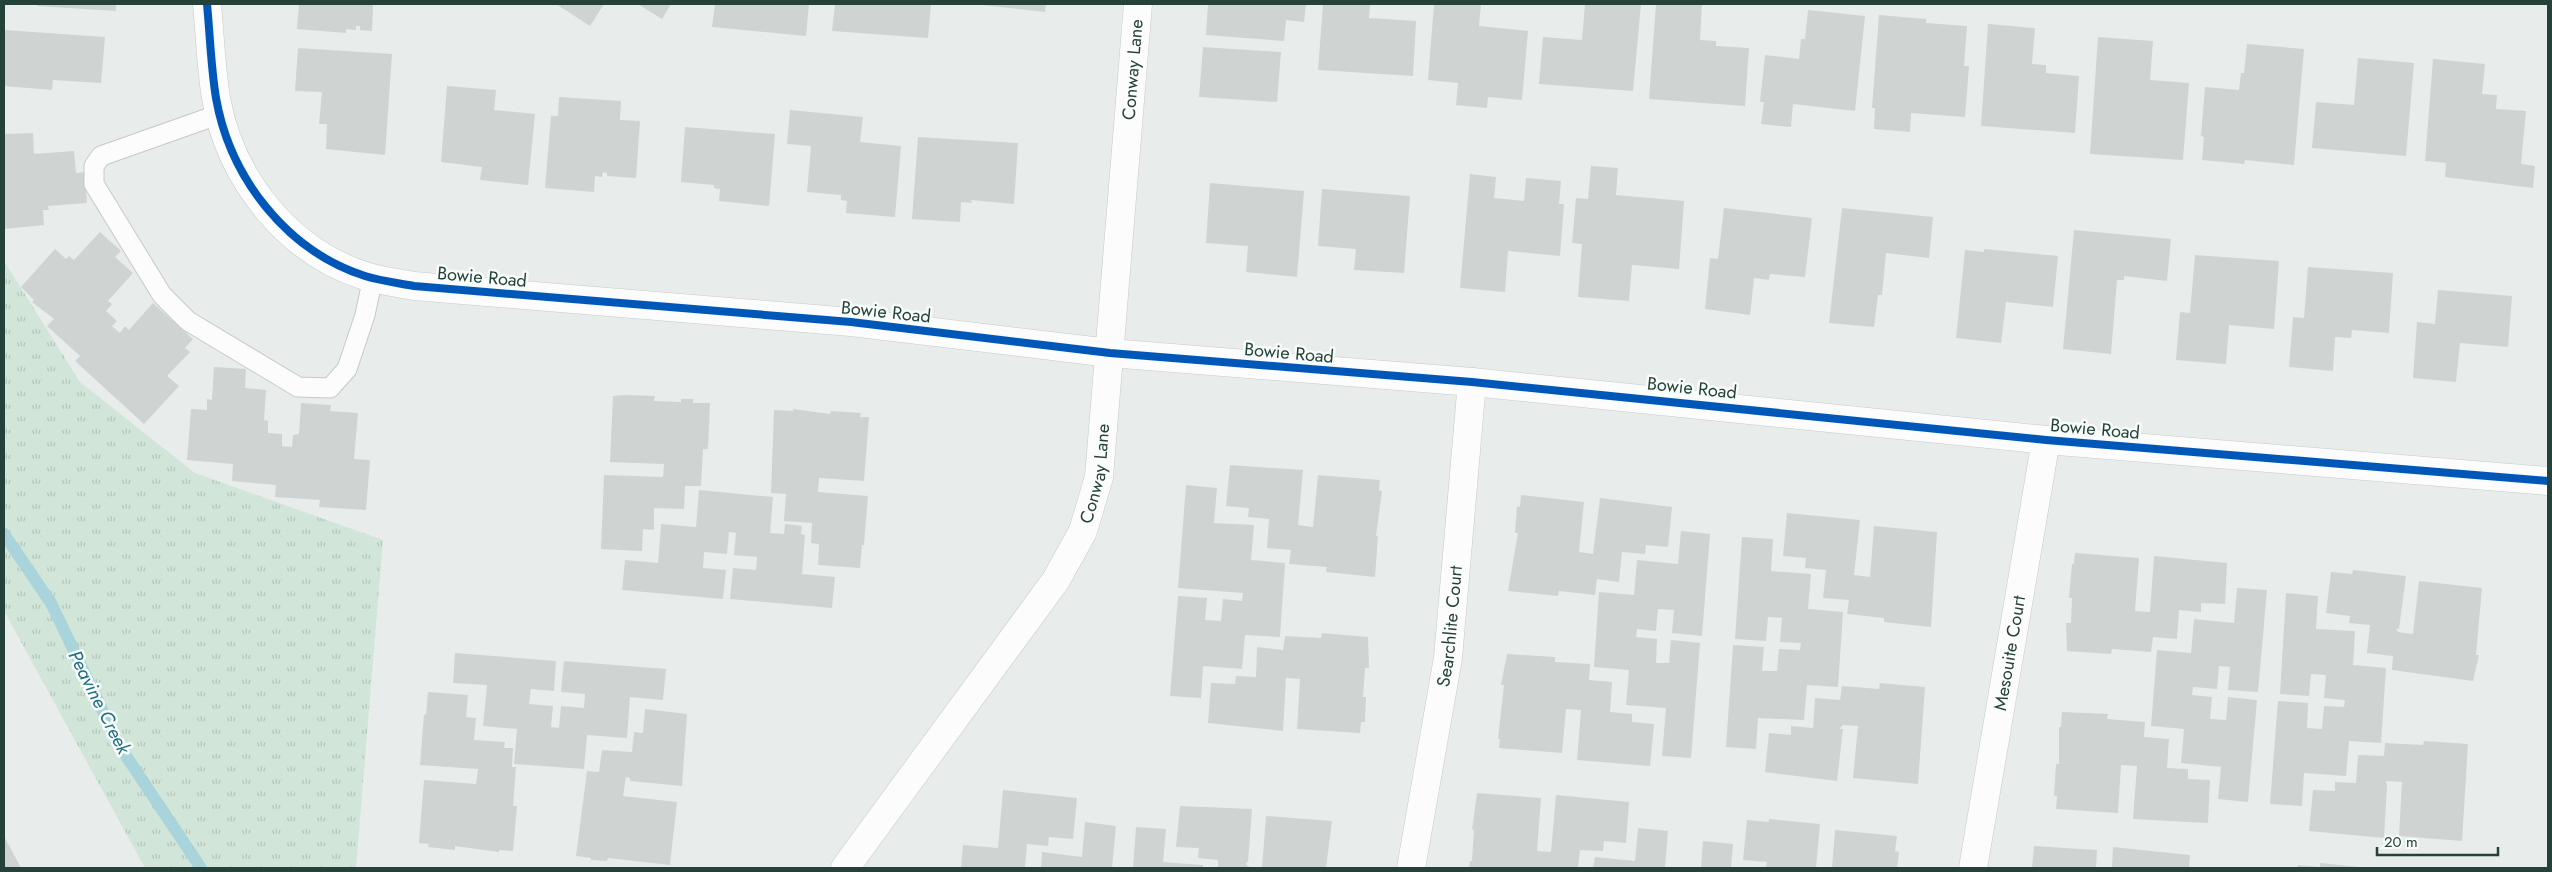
<svg xmlns="http://www.w3.org/2000/svg" width="2552" height="872" font-family="Jost,sans-serif">
  <defs>
    <pattern id="grass-tufts" width="24" height="20" patternUnits="userSpaceOnUse" patternTransform="scale(1.25)"><rect width="24" height="20" fill="#d1e6d8"/><path d="M3 7l-1-3M5 7V3M7 7l1-3M15 17l-1-3M17 17v-4M19 17l1-3" fill="none" stroke="#b3c6ba"/></pattern>
  </defs>
  <rect width="100%" height="100%" fill="#e8edeb"/>
  <path fill="url(#grass-tufts)" d="M4,261L80,382L195,473L383,540L356,868H145L4,611Z"/>
  <g fill="none" stroke-linecap="round" stroke-linejoin="round">
    <path stroke="#a9d4db" stroke-width="12" d="M4,534L51,603L120,747L201,868"/>
  </g>
  <path fill="#cfd4d2" d="M37,4H116V11L37,6Z
    M299,4H373L372,31L360,30V26H356V30L346,29V33L297,29Z
    M556,4H604L590,26Z
    M638,4H671L662,19Z
    M715,4H809L806,36L712,27Z
    M835,4H931L928,38L832,31Z
    M973,4H1046L1045,12Z
    M1208,4H1306L1304,22L1286,20L1284,41L1206,35Z
    M1323,4H1370L1369,18L1416,21L1413,76L1318,70Z
    M1434,4H1481L1479,26L1528,31L1522,100L1488,97L1487,108L1456,105L1458,83L1428,80Z
    M1585,4H1641L1633,91L1539,84L1543,37L1582,40Z
    M1656,4H1702L1700,40L1716,41V46L1749,48L1745,106L1649,99Z
    M1808,10L1865,16L1855,111L1793,104L1791,127L1761,124L1764,102H1760L1765,55L1799,59L1801,39H1805Z
    M1879,15L1926,19V23L1967,26L1964,66H1969L1965,117L1911,113L1910,132L1874,129L1875,108H1872Z
    M1988,24L2035,28L2032,64L2046,65V73L2079,76L2075,133L1981,126Z
    M4,30L105,37L101,83L53,80L52,90L4,86Z
    M2098,37L2153,41L2150,80L2189,83L2183,160L2090,154Z
    M2247,44L2304,49L2294,165L2245,160L2244,164L2202,160L2204,137L2201,136L2205,87L2239,90L2241,73H2244Z
    M1203,47L1281,52L1277,102L1199,97Z
    M298,48L392,54L385,155L326,149L327,124H319L322,92L295,91Z
    M2358,58L2414,63L2406,156L2312,148L2316,102L2354,105Z
    M2433,59L2485,64L2482,94L2497,95L2496,109L2526,111L2521,164L2535,166L2533,188L2445,177L2446,163L2425,161Z
    M447,86L496,90L494,110L535,114L528,185L480,180L482,167L441,162Z
    M559,97L621,101L620,120L640,121L636,178L607,176V173L603,172L602,177L595,176L594,192L545,188L551,116H558Z
    M790,110L863,117L860,142L901,146L895,217L846,213L847,201L841,200V195L807,192L811,146L787,144Z
    M685,127L775,134L769,206L719,201L720,189L714,188V185L681,182Z
    M33,133L34,154L74,151L76,173L85,172L87,203L48,206L49,210H43L44,225L4,229V134Z
    M918,137L1018,143L1014,204L971,200L972,203L961,202L960,222L912,219Z
    M1591,166L1618,168L1616,195L1684,201L1679,269L1632,265L1629,301L1578,297L1582,244L1572,243L1576,198L1588,199Z
    M1470,174L1496,177L1494,198L1524,201L1526,178L1561,181L1559,204H1564L1560,256L1508,251L1505,292L1460,288Z
    M1210,183L1304,191L1297,277L1246,272L1248,246L1206,243Z
    M1322,189L1410,196L1404,273L1354,270L1356,249L1318,246Z
    M1724,208L1812,218L1805,277L1770,274L1769,280L1754,278L1750,315L1705,309L1710,258L1718,259Z
    M1842,208L1933,217L1929,258L1886,253L1882,295H1878L1874,327L1829,323Z
    M2074,230L2171,239L2167,281L2124,276V280H2117L2111,354L2063,349Z
    M100,232L121,251L115,257L133,273L108,301L112,304L106,311L117,321L112,326L120,333L125,326L129,330L153,303L193,339L185,348L190,352L167,376L179,386L144,424L75,361L80,356L47,326L54,319L32,302L34,300L21,287L55,249L66,259L69,256L74,260Z
    M1984,249L2058,256L2053,307L2006,302L2001,343L1956,338L1965,250L1984,252Z
    M2195,255L2279,261L2274,329L2229,325L2226,364L2176,360L2180,312L2190,313Z
    M2308,267L2393,273L2389,333L2352,330L2351,338L2335,337L2333,371L2289,367L2293,317L2304,318Z
    M2438,290L2512,296L2508,347L2460,343L2456,382L2413,378L2417,322L2435,324Z
    M214,367L246,369L245,388L266,390L264,420L268,421V433L282,434V446L292,447L293,435L299,434L301,403L331,405L330,411L358,413L354,459L370,460L366,510L319,507L320,500L275,497L276,485L232,481L233,464L187,460L191,409L207,410V399L212,400Z
    M625,395L655,396L654,401L681,402V399H693V403H710L708,449H703L701,486H685L684,509L654,508V530L643,529L642,551L601,549L604,475L663,477L664,464L610,462L613,396Z
    M793,409L830,414L831,411L861,413L860,417H869L864,481L819,478L818,492L868,496L864,545H862L860,568L818,565L819,544L811,543L812,523L784,521L786,494L771,493L774,410L793,411Z
    M1230,465L1303,470L1298,525L1313,527L1318,475L1380,480L1379,490L1382,491L1376,536H1378L1375,577L1326,572L1327,567L1289,564L1291,550L1267,548L1269,519L1248,517L1249,508L1226,506Z
    M1186,485L1217,488L1214,523L1254,525L1251,560L1285,563L1280,637L1245,635L1242,669L1203,666L1201,698L1170,696L1178,596L1207,598L1205,620L1221,621L1223,599L1242,601L1243,593L1178,588Z
    M699,490L773,497L770,533L784,534L785,524L802,526L801,534L805,535L802,574L835,577L832,608L730,599L733,568L756,570L757,557L734,555L736,533L729,532L727,554L704,552L703,568L726,570L723,599L622,590L625,560L658,563L661,524L696,527Z
    M1521,495L1584,502L1579,552L1593,554L1600,498L1672,507L1668,547L1646,545L1645,554L1622,552L1619,582L1597,579L1595,595L1559,591L1558,596L1508,591L1518,533H1515L1517,506L1520,507Z
    M1787,513L1860,520L1854,575L1870,577L1874,526L1937,532L1931,627L1884,622V618L1847,614L1849,600L1823,598L1826,570L1805,568L1806,558L1783,556Z
    M1681,531L1710,534L1702,636L1672,633L1674,610L1658,609L1656,631L1637,629L1636,637L1657,639L1656,663H1669L1671,640L1700,643L1691,758L1662,756L1666,708L1626,705L1629,670L1594,667L1599,592L1634,595L1637,560L1678,564Z
    M1742,537L1773,539L1771,571L1811,574L1808,609L1843,612L1838,687L1807,685L1804,720L1758,718L1756,749L1726,747L1733,645L1764,647L1762,671H1777L1779,649L1800,650L1801,643L1780,642L1782,618L1768,617L1766,641L1735,639Z
    M2075,553L2139,558L2135,611L2150,612L2154,556L2227,563L2225,604L2201,603V612L2179,610L2177,639L2153,637L2151,652L2112,649L2111,654L2067,651L2066,623H2071L2072,598H2069L2072,564H2074Z
    M2353,570L2406,576L2399,629H2396L2398,632L2413,634L2419,581L2482,588L2476,655H2479L2473,681L2392,670L2393,656L2367,653L2370,625L2349,623L2350,616L2326,613L2331,572L2352,574Z
    M2237,588L2267,590L2258,692L2228,690L2230,667L2219,666L2217,689L2193,687L2192,695L2212,697L2210,719L2226,720L2228,697L2257,700L2248,802L2218,799L2221,767L2181,763L2184,729L2151,726L2157,650L2191,653L2194,619L2234,623Z
    M2286,593L2318,596L2316,629L2355,631L2353,665L2386,668L2381,743L2349,741L2346,776L2304,773L2302,806L2270,804L2278,701L2308,703L2307,728L2322,729L2324,706L2344,707L2345,700L2324,698L2326,675L2311,674L2309,696L2280,694Z
    M1322,633L1368,637L1369,668H1365L1363,697H1366L1365,722H1361L1360,733L1297,729L1300,679L1286,678L1283,731L1208,723L1211,683L1235,684L1236,676L1256,677L1257,647L1283,650L1285,636L1321,638Z
    M455,653L556,661L554,691L531,689L529,704L553,706L551,727L559,728L561,706L584,708L585,694L561,692L564,661L666,669L663,700L630,697L627,738L587,735L584,769L514,764L517,729L483,726L487,685L453,683Z
    M1507,654L1555,657V662L1590,664L1589,680L1612,682L1610,712L1632,714V722L1654,724L1650,766L1577,760L1581,710L1566,709L1562,753L1499,748L1500,739H1498L1504,685H1501Z
    M1880,683L1925,687L1918,784L1853,778L1858,726L1843,725L1839,729H1843L1837,781L1765,772L1769,733L1791,735V726L1813,728L1815,698L1840,700L1842,686L1879,689Z
    M428,692L468,695L466,717L476,718L474,740L505,742L504,748H513L512,767H516L513,806H517L513,851L499,850V852L455,846V850L428,847L429,844L419,843L424,780L476,784L478,769L420,765L424,714L426,715Z
    M645,709L687,714L682,786L630,781V778L626,777L623,796L677,802L670,865L608,858L607,861L591,860V858L576,856L587,771L599,772L602,750L632,752L634,732L643,733Z
    M2062,712L2108,714L2107,719L2145,722L2144,737L2169,739L2167,768L2188,769V779L2210,780L2208,823L2133,819L2137,766L2121,765L2118,813L2056,809L2057,796H2054L2056,764H2059V727H2061Z
    M2424,741L2468,744L2462,841L2399,836L2402,782L2386,781L2387,786L2384,838L2309,831L2313,790L2335,791V782L2356,783L2358,755L2384,756L2385,743L2423,745Z
    M1003,790L1077,798L1073,839L1049,837L1048,846L1027,844L1025,868H961L963,845L998,848Z
    M1477,793L1541,798L1537,851L1551,852L1556,795L1629,802L1626,843L1604,841L1603,851L1580,850L1578,868H1469L1470,861H1472L1474,829L1472,830Z
    M1180,806L1252,809L1248,862H1246L1247,866L1254,868H1218V860L1198,858L1199,848L1176,847Z
    M1266,816L1332,821L1326,868H1262Z
    M1769,819L1820,824L1816,868H1766L1767,862L1743,860L1747,820L1769,822Z
    M1085,822L1116,826L1112,868H1041L1042,852L1082,857Z
    M1136,827L1166,829L1163,862L1203,865V868H1133Z
    M1638,828L1668,831L1665,868H1593L1595,857L1635,861Z
    M1835,830L1897,836L1895,851L1899,852L1897,868H1832Z
    M4,836L21,868H4Z
    M1703,841L1733,844L1731,868H1701Z
    M2034,846L2097,850L2096,868H2032Z
    M2113,847L2190,855L2189,868H2112Z
    M2320,863L2359,867V868H2297L2298,865L2320,867Z"/>
  <g fill="none" stroke-linecap="round" stroke-linejoin="round">
    <g stroke="#c5cac8" stroke-width="21">
      <path id="service" d="M220,114L101,156L94,166V184L162,295L188,321L298,387L330,388L347,369L365,315L373,277"/>
    </g>
    <g stroke="#c5cac8" stroke-width="29">
      <g id="minor">
        <path d="M207,4C210,35 211,68 216,98C230,178 287,251 365,276C381,281 398,283 414,286L851,322L1110,353L1472,382L2046,440L2548,481"/>
        <path id="s1" d="M845,868L1056,580L1083,531L1099,477L1138,4"/>
        <path id="s2" d="M1411,868L1448,658L1472,382"/>
        <path id="s3" d="M1973,868L2046,440"/>
      </g>
    </g>
    <use href="#service" stroke="#fcfcfc" stroke-width="19"/>
    <use href="#minor" stroke="#fcfcfc" stroke-width="28"/>
    <g stroke="#f7fbf9" stroke-width="11">
      <path id="cycleway" d="M207,4C210,35 211,68 216,98C230,178 287,251 365,276C381,281 398,283 414,286L851,322L1110,353L1472,382L2046,440L2548,481"/>
    </g>
    <use href="#cycleway" stroke="#0057b8" stroke-width="8"/>
  </g>
  <g text-anchor="middle" stroke-width="5" stroke-linejoin="round" paint-order="stroke">
    <g font-size="18" fill="#24423a" stroke="#f7fbf9">
      <text dy="6" stroke="none"><textPath href="#s1" startOffset="878">Conway Lane</textPath></text>
      <text transform="translate(482 277) rotate(5)" y="6">Bowie Road</text>
      <text transform="translate(886 312) rotate(6)" y="6">Bowie Road</text>
      <text transform="translate(1289 353) rotate(5)" y="6">Bowie Road</text>
      <text transform="translate(1692 388) rotate(6)" y="6">Bowie Road</text>
      <text transform="translate(2095 429) rotate(5)" y="6">Bowie Road</text>
      <text dy="6" stroke="none"><textPath href="#s1" startOffset="472">Conway Lane</textPath></text>
      <text dy="6" stroke="none"><textPath href="#s2" startOffset="245">Searchlite Court</textPath></text>
      <text dy="6" stroke="none"><textPath href="#s3" startOffset="218">Mesouite Court</textPath></text>
    </g>
    <g font-size="19" font-style="italic" fill="#1c6f80" stroke="#f7fbf9">
      <text transform="translate(100 702) rotate(63)" y="7">Peavine Creek</text>
    </g>
  </g>
  <rect width="2552" height="872" fill="none" stroke="#24423a" stroke-width="10"/>
  <path d="M2377 847v8h121v-8" fill="none" stroke="#24423a" stroke-width="2.5"/>
  <text x="2384" y="847" font-size="15" fill="#24423a" stroke="#f7fbf9" stroke-width="4" paint-order="stroke">20 m</text>
</svg>
